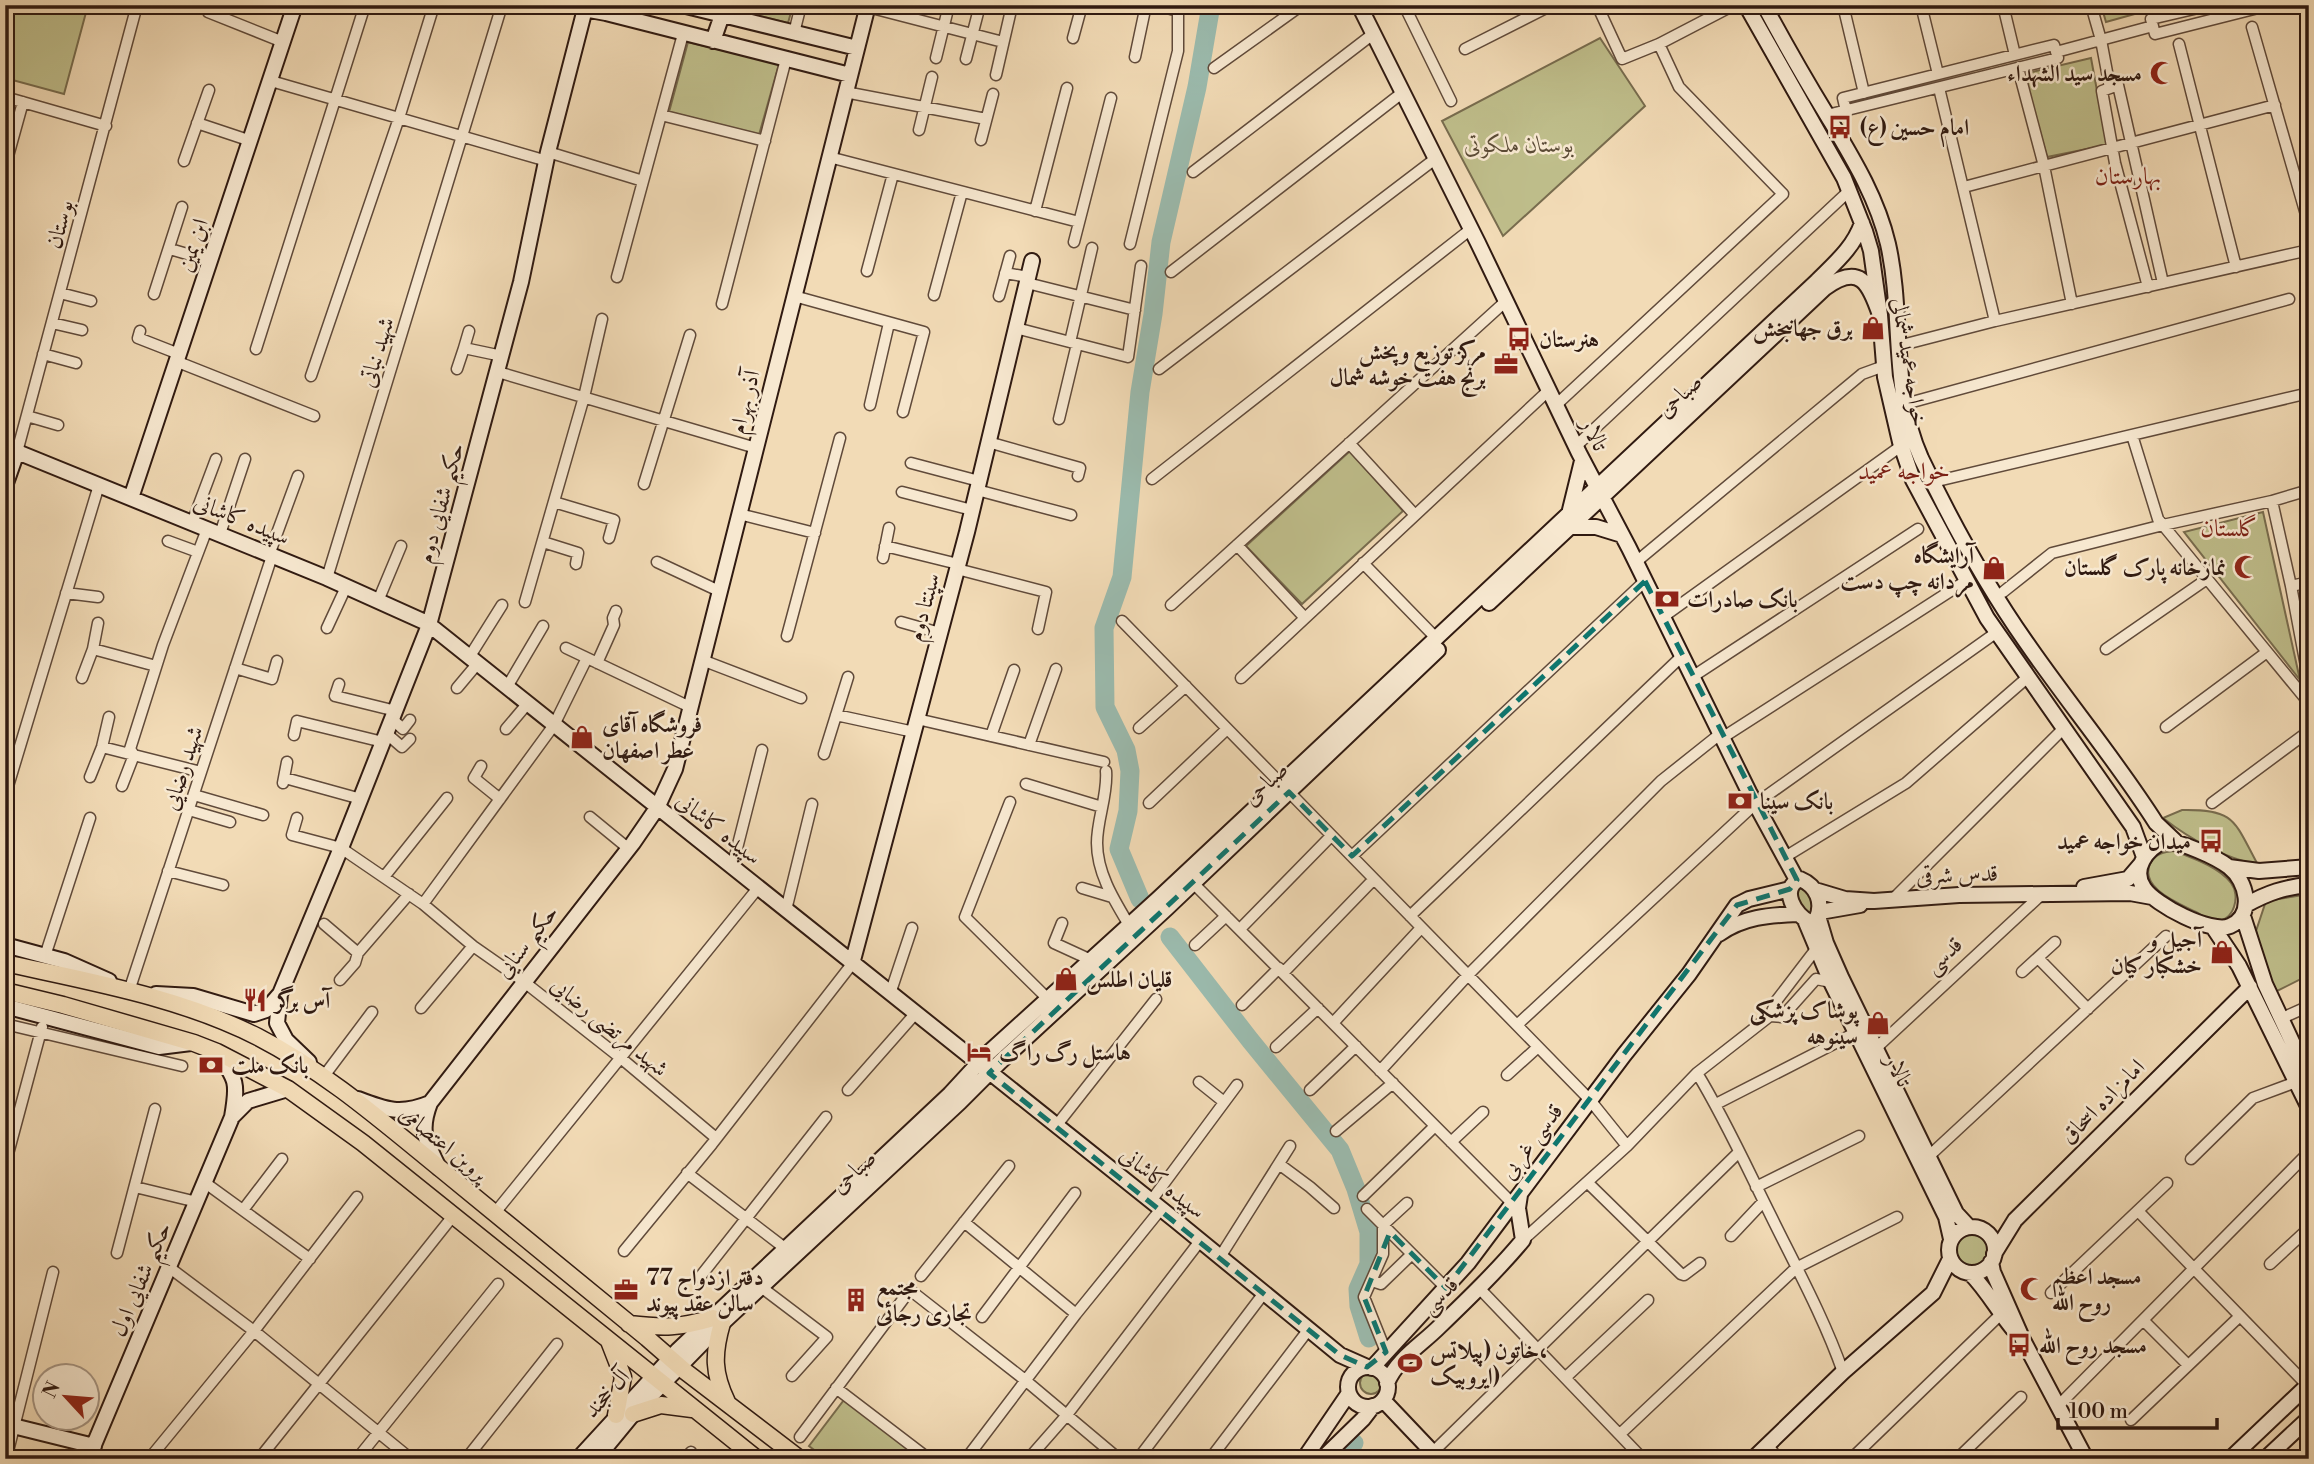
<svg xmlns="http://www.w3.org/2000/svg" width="2314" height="1464" font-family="'Libre Bodoni',Amiri,serif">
  <rect width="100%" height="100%" fill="#f2dbb6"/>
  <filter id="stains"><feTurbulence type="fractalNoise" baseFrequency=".00286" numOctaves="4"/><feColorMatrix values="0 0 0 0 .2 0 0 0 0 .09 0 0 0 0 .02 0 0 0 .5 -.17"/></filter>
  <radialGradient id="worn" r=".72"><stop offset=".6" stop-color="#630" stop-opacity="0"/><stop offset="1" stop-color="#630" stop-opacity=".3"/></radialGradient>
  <path fill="#bfbe8b" stroke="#786c4e" stroke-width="2" d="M5,5H88L64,94L5,78Z
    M717,5H793L788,23Z
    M2101,5H2167L2106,22Z
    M1600,38L1645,106L1503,236L1442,121Z
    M688,42L779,64L759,135L669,112Z
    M2091,58L2107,145L2047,157L2024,74Z
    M1350,451L1403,511L1302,604L1246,546Z
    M2263,512L2300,680L2184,532Z
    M2182,810C2236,809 2234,821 2258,865C2223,857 2191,840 2163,818Z
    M2174,851C2192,858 2219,867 2231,883C2241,896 2234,921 2216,921C2209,921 2202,915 2196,912C2178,903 2137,887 2151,862C2156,853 2165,852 2174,851Z
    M1805,885L1812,895L1813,914L1807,916L1798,905L1796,887Z
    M2309,894V975L2273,993L2256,931L2266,901Z
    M1952 1250a19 19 0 1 1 38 0a19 19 0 1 1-38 0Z
    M1360 1383a11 11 0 1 1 22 0a11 11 0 1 1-22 0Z
    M847,1396L929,1459H826L809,1446Z"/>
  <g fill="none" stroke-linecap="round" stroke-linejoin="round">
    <path stroke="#9bbbae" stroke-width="19" d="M1140,899L1119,849L1128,811L1130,771L1126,750L1105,707L1104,628L1122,577L1140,392L1153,314L1161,242L1197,87L1211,5
      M1170,937L1250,1040L1340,1150L1356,1189L1369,1232V1264L1358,1289L1359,1306L1369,1338
      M1341,1459L1354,1443"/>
    <g stroke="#604a3a" stroke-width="13">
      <path id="street" d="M1156,5L1178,11
        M1404,5L1451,101
        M1597,5L1622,59L1659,44L1734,5
        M1843,5L1864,93
        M1921,5L1938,74
        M2003,5L2015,55
        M2091,5L2101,40L2110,88L2118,85L2163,283
        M2211,5L2151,19L2155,34L2270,5
        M868,7L1003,42
        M208,12L283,42
        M1362,12L1376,5
        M2252,27L2309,225
        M794,33L801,5
        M1073,38L1082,5
        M2179,44L2236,267
        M1465,49L1552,5
        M2056,52L2153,26
        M1135,57L1146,5
        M936,58L949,5
        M966,59L980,5
        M1214,68L1302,5
        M2018,68L2044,166L2072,304
        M996,75L1011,10
        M271,81L547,161
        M1939,88L1995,321
        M2110,88L2102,91L2115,163L2148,287
        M845,92L986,119
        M5,97L106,126
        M661,115L765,141
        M1827,115L2058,58L2054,45L1843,98L1846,111
        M197,123L251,141
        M919,130L932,77
        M981,140L993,94
        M548,152L643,181
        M829,157L1079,222
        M184,161L209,90
        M5,167L23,102
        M1193,172L1373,34
        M1964,187L2275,105
        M1035,211L1067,88
        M1074,242L1111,98
        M1130,244L1178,51V11L1181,5
        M170,249L211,261
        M867,271L893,174
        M1171,272L1402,93
        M1005,273L1028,277
        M617,277L683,34
        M1027,283L1135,310
        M60,293L91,301
        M154,294L182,207
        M934,295L962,192
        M794,296L924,332L903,412
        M999,296L1010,256
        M722,304L786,59
        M52,323L82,330
        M1016,328L1128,357L1141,266
        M140,331L138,338L179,354
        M469,331L464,348L502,356
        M1070,342L1092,248
        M1898,346L1995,321L2309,250
        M256,349L365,5
        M43,354L76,363
        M178,362L314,416
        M457,369L464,348
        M1159,369L1435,159
        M498,372L756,448
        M311,376L399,118L434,5
        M1905,404L2289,299
        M870,405L889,323
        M1556,405L1783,194L1679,87L1659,44
        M27,416L58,425
        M1059,419L1077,344
        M2132,435L2158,519L2309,703
        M988,442L1080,468L1078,476
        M1349,443L1415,515
        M1575,447L1849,191
        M17,452L137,5
        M911,463L979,481
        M1152,479L1471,229
        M1933,482L2309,393
        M644,484L690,335
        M977,490L1071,515
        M902,492L972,510
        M2272,501L2291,586L2309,682
        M554,502L614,520L609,538
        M739,514L815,533
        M192,523L216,459
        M220,534L245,459
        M168,541L198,552
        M543,542L578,553L576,564
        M1237,545L1305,618
        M885,546L958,564
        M269,555L298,476
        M883,558L889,528
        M657,562L719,591
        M1636,562L1862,374L1884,366
        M1363,563L1437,639
        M957,569L1046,592L1038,629
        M327,578L502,5
        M2291,586L2309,582
        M2003,592L2052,553L2163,525L2272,501L2309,490
        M66,593L98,597
        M378,601L401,546
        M525,602L584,397L602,319
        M1171,605L1506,301
        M1663,617L1901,446
        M1122,621L1590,1100L1627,1146
        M901,622L940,633
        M327,628L346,587
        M787,636L840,438
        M566,648L690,707
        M93,649L156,666
        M2106,649L2207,579
        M470,656L502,605
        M702,660L801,698
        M597,663L614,625L613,618L616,611
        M235,668L272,679L277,661
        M1692,677L1918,529
        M82,678L93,649L98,623
        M1241,678L1548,391
        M339,684L335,696L396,711
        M507,687L543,626
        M457,688L478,663
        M836,715L914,732
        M392,719L403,729L410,720
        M917,719L1104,762
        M2166,727L2267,652
        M1139,728L1186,686
        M506,729L528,703
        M387,734L402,747L410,739
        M294,735L297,721L383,742
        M991,736L1014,670
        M1722,738L1966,581
        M1029,745L1056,669
        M102,747L201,772
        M824,754L848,677
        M481,766L474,778L500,799
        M1106,771C1108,795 1097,819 1097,843C1097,873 1114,900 1129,925
        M90,777L102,747L109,717
        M285,778L361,799
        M283,783L287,762
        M1026,784L1102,807
        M122,786L134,755L130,749L163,645L207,529
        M194,795L263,815
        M5,796L99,485
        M1010,802L965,917L1048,999
        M1149,803L1227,729
        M2212,803L2309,731
        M189,810L230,822
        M590,817L629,849
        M297,818L292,835L341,848L423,904L473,946L523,981L622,1059L716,1138
        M1352,856L1645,581
        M1785,857L1906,783L2028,677
        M732,868L762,750
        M168,871L223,885
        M384,877L447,798
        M1193,883L1512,1203
        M1082,888L1112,897
        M1892,900L2064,728
        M423,904L554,725L587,658
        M786,910L812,804
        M1410,916L1682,656
        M1062,923L1054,943L1091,960
        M324,924L358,953L409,894
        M1240,929L1331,836
        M1195,945L1226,916
        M45,956L90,818
        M2038,958L2088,1009
        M2022,972L2055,942
        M1283,973L1374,879
        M340,980L355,963L358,953
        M129,991L272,556
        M890,994L912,928
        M1242,1005L1279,968
        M421,1008L473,946
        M1770,1016L1782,1017L1816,979L1831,982
        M2280,1019L2309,1006
        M1333,1023L1421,928
        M5,1024L182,1066
        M1517,1025L1755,804L1997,632
        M1276,1047L1318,1008
        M1875,1049L2041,895
        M1380,1071L1467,976L1661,781L1720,734
        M1697,1073C1725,1119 1747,1168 1771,1216C1796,1267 1824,1318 1843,1372
        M1507,1075L1538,1047
        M324,1076L372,1012
        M1199,1082L1224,1102
        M848,1090L915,1014
        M1310,1090L1356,1046
        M1716,1104L1855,1033
        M1056,1126L1156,999
        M1336,1131L1393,1083
        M1451,1142L1483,1112
        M1928,1157L2166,936
        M2191,1159L2253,1098L2296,1082
        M1279,1164L1310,1187L1334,1208
        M5,1165L42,1027
        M687,1173L786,1249
        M204,1182L310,1259
        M1587,1182L1681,1274L1684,1275L1700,1263
        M135,1187L197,1202
        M1756,1187L1859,1136
        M1363,1196L1435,1126
        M1151,1201L1237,1085
        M1367,1209L1446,1288
        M243,1210L282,1159
        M2138,1211L2307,1385
        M494,1214L758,888
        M964,1222L1076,1314
        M1731,1236L1763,1202
        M1523,1240L1627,1146L1697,1073L1770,1016L1777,1000L1816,949
        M624,1251L712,1144L852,964
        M117,1253L155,1109
        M1220,1257L1290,1146
        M2270,1264L2309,1228
        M170,1268L254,1331L411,1459
        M921,1276L1009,1166
        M700,1277L826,1117
        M1372,1281L1381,1284L1412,1254
        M761,1287L827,1337L792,1376
        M1479,1288L1643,1459
        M2051,1293L2167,1183
        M982,1317L1075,1193
        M2143,1320L2188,1365
        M1386,1352L1364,1297L1383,1254V1225L1407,1203
        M1566,1377L1648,1300
        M836,1388L929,1459
        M2058,1406L2309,1152
        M2131,1420L2240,1316
        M1620,1434L1796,1268L1897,1217
        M800,1437L910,1290L1025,1380L1119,1459
        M1767,1445L1779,1459
        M1433,1452L1739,1152
        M1030,1457L1066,1416L1200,1241
        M6,1459L53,1272
        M149,1459L254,1331L357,1197
        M259,1459L453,1216
        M357,1459L498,1284
        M466,1459L557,1344
        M685,1459L691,1452
        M966,1459L1076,1314L1161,1209
        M1138,1459L1264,1293
        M1210,1459L1309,1329
        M1851,1459L2001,1314
        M1957,1459L2021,1397"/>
    </g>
    <g stroke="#301a11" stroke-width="18">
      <path id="secondary" d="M682,5L857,48
        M1359,5L1478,243L1579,453L1629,548L1749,792L1797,880
        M1746,5L1844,178L1865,231L1871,251L1880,315L1885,377L1900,442L1913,480L1987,618L2133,827L2144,857
        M1764,5C1784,42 1805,79 1827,115C1852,157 1877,197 1888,244C1904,315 1890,389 1921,458C1951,521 1986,585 2026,642C2068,703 2116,760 2156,823L2175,841
        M584,9L606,13L850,75
        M713,41L722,15
        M5,447L327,578L427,623L1175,1220L1340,1355L1367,1367
        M5,486L17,452
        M131,498L295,5
        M1570,510L1582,461
        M1570,527H1596L1622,535
        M1489,603L1825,288C1860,263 1869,283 1880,315
        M2164,841C2180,841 2216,857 2229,867C2247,881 2255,915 2230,926C2211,934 2155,905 2144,888C2131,869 2147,849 2164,841Z
        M2229,867L2259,871L2309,867
        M1800,879C1817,886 1824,903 1816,920L1810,922C1795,916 1779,888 1800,879Z
        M2084,887L2128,879L2140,865
        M1815,890L1845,899L1874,901L1959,895L2130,893L2152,897
        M2246,905C2267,893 2285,887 2309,885
        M1820,912L1860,905
        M1818,916L1826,943L1841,977L1956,1213L1969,1227
        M2243,916L2265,984L2309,1078
        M1805,920L1831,982L1946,1217L1951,1239
        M2213,927L2239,966L2309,1108
        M1719,934C1743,917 1769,915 1798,914
        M5,945L64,961L109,981
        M852,964L967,532L1032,261
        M156,994L193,996L254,1014L266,1010L279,995
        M5,1006L159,1047L191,1043
        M309,1062L286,1040L277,1023L280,994L341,848L429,625L521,282L548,152L586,5
        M358,1099C386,1110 401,1115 430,1103
        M232,1117L248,1101L288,1089
        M439,1168C426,1141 419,1132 430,1103L633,843L657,808L675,769L868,5
        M1949 1250a23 23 0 1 1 46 0a23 23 0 1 1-46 0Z
        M1994,1254L2015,1220L2250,987
        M1991,1262L1993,1272L2023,1340L2086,1459
        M1970,1273C1987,1290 1998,1311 2013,1329
        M1348 1387a20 20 0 1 1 40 0a20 20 0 1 1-40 0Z
        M1372,1368L1468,1263L1624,1055L1689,974L1737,905L1749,899L1790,889
        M1387,1383C1397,1359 1421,1345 1439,1327C1468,1299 1497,1271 1523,1240L1518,1208L1520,1195
        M1383,1400L1439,1459
        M5,1424L94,1446
        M88,1459L232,1117C238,1083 237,1080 217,1052
        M578,1459L678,1350L950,1094L985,1056L1159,898L1817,281C1835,263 1854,247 1862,223
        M596,1459L633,1414L717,1328L960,1102L1000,1062L1167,908L1438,650
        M1304,1459L1349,1393
        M1322,1459L1363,1419L1373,1406
        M1753,1459L1843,1372L1933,1293L1950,1259
        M2230,1459L2309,1384
        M2265,1459L2309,1418"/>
    </g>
    <g stroke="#301a11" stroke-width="19">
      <path id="primary" d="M5,963C91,982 179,997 258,1037C326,1072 383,1122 442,1170C510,1226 578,1282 647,1338L686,1372L800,1459
        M5,991L63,1005L194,1043L217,1052L288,1089L363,1143L757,1459
        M722,1323C713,1354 713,1373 727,1402
        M629,1324C664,1328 679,1328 713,1318
        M609,1341L623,1377L616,1415
        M633,1414L661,1405L692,1409"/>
    </g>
    <use href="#street" stroke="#f7e8d0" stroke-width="10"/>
    <use href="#secondary" stroke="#f7e8d0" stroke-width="14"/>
    <use href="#primary" stroke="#f2dbb6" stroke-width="16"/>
  </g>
  <path fill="none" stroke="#0f766e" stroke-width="5" stroke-dasharray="14 9" stroke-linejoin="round" d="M1645,581L1797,880L1790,889L1737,905L1446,1288L1390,1232L1364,1297L1386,1352L1367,1367L1340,1355L989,1073L1289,792L1352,856Z"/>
  <defs>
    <g id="mosque-bare" transform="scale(1.89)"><path d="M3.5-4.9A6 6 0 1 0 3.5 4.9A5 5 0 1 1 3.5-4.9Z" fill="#8f2418" stroke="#f7e8d0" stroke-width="2.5" paint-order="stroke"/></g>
    <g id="bus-bare" transform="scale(1.89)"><path d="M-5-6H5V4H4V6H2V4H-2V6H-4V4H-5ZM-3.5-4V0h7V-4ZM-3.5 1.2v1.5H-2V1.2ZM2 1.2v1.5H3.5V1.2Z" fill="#8f2418" stroke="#f7e8d0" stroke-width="2.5" paint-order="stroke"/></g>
    <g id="shop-bare" transform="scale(1.89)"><path d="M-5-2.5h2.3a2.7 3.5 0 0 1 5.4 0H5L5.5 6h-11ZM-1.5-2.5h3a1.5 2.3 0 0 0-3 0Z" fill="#8f2418" stroke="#f7e8d0" stroke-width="2.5" paint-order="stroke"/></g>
    <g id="office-bare" transform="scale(1.89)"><path d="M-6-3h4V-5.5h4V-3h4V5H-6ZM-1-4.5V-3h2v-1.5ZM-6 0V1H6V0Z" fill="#8f2418" stroke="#f7e8d0" stroke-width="2.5" paint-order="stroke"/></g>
    <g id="bank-bare" transform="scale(1.89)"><path d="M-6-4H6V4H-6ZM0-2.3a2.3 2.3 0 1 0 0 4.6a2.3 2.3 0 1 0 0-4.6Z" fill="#8f2418" stroke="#f7e8d0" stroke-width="2.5" paint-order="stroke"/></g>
    <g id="restaurant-bare" transform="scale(1.89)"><path d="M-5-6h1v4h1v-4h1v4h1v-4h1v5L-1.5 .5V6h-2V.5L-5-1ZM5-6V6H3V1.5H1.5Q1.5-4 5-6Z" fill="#8f2418" stroke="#f7e8d0" stroke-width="2.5" paint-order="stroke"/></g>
    <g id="hotel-bare" transform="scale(1.89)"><path d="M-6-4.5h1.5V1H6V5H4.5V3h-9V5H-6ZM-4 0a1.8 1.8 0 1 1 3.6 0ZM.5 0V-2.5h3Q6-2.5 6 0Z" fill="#8f2418" stroke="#f7e8d0" stroke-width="2.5" paint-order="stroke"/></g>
    <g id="building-bare" transform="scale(1.89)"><path d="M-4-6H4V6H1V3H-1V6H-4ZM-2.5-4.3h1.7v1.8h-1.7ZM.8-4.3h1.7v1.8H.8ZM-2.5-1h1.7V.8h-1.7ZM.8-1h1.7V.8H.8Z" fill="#8f2418" stroke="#f7e8d0" stroke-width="2.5" paint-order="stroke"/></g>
    <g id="stadium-bare" transform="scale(1.89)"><path d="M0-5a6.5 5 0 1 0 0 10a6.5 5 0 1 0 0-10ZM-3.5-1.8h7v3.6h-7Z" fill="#8f2418" stroke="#f7e8d0" stroke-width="2.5" paint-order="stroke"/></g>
  </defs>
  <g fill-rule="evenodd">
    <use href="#mosque-bare" x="2162" y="73"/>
    <use href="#bus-bare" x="1840" y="127"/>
    <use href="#shop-bare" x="1873" y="328"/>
    <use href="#bus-bare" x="1519" y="339"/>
    <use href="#office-bare" x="1506" y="364"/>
    <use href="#mosque-bare" x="2246" y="567"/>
    <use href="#shop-bare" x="1994" y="568"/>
    <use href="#bank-bare" x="1667" y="599"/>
    <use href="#shop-bare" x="582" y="737"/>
    <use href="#bank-bare" x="1740" y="801"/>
    <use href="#bus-bare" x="2211" y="841"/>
    <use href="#shop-bare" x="2222" y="952"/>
    <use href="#shop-bare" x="1066" y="979"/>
    <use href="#restaurant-bare" x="255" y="1000"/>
    <use href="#shop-bare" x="1878" y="1023"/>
    <use href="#hotel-bare" x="979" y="1052"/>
    <use href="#bank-bare" x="211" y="1065"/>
    <use href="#mosque-bare" x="2032" y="1289"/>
    <use href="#office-bare" x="626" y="1290"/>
    <use href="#building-bare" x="856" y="1300"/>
    <use href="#bus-bare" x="2019" y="1345"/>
    <use href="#stadium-bare" x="1410" y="1363"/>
  </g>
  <g text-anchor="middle" stroke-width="5" stroke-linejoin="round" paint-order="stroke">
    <g font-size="23" font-weight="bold" fill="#301a11" stroke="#f7e8d0" text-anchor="start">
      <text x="2142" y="81" text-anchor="end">مسجد سید الشهداء</text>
      <text x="1860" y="135">امام حسین (ع)</text>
      <text x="1853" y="336" text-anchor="end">برق جهانبخش</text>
      <text x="1539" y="347">هنرستان</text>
      <text x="1486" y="359" text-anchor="end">مرکز توزیع وپخش<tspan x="1486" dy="26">برنج هفت خوشه شمال</tspan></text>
      <text x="1974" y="563" text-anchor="end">آرایشگاه<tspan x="1974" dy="26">مردانه چپ دست</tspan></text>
      <text x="2226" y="575" text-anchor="end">نمازخانه پارک گلستان</text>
      <text x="1687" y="607">بانک صادرات</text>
      <text x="602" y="732">فروشگاه آقای<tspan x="602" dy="26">عطر اصفهان</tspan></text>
      <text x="1760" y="809">بانک سینا</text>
      <text x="2191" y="849" text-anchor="end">میدان خواجه عمید</text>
      <text x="2202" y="947" text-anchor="end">آجیل و<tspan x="2202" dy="26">خشکبار کیان</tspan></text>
      <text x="1086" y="987">قلیان اطلس</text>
      <text x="275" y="1008">آس برگر</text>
      <text x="1858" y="1018" text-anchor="end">پوشاک پزشکی<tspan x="1858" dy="26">سینوهه</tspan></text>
      <text x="999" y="1060">هاستل رگ راگ</text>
      <text x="231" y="1073">بانک ملت</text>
      <text x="2052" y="1284">مسجد اعظم<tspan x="2052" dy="26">روح الله</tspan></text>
      <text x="646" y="1285">دفتر ازدواج 77<tspan x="646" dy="26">سالن عقد پیوند</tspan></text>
      <text x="876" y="1295">مجتمع<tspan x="876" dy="26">تجاری رجائی</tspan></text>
      <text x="2039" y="1353">مسجد روح الله</text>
      <text x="1430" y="1358">خاتون (پیلاتس،<tspan x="1430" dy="26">ایروبیک)</tspan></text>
    </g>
    <g font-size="23" font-style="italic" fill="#5b4b36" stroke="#f7e8d0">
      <text x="1519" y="152">بوستان ملکوتی</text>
    </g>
    <g font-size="23" fill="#301a11" stroke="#f7e8d0">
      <text transform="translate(59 224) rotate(-75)" y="8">بوستان</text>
      <text transform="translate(192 245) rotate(-71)" y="8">ابن یمین</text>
      <text transform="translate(376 352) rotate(-73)" y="8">شهید نباتی</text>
      <text transform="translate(1910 362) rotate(81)" y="8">خواجه عمید شمالی</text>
      <text transform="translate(1679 395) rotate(-43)" y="8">صباحی</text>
      <text transform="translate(744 402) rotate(-76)" y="8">آذر بهرام</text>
      <text transform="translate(1595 434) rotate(64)" y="8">تالار</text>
      <text transform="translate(440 503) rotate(-75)" y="8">حکیم شفایی دوم</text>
      <text transform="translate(242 519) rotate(22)" y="8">سپیده کاشانی</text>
      <text transform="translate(923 607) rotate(-75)" y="8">سپنتا دوم</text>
      <text transform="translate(182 768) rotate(-72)" y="8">شهید رضایی</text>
      <text transform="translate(1265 783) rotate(-44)" y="8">صباحی</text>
      <text transform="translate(719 828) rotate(38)" y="8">سپیده کاشانی</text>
      <text transform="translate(1957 874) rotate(-2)" y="8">قدس شرقی</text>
      <text transform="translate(526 941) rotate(-52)" y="8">حکیم سنایی</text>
      <text transform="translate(1943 955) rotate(-43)" y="8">قدسی</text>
      <text transform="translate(610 1026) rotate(39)" y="8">شهید مرتضی رضایی</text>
      <text transform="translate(1899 1070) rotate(63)" y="8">تالار</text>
      <text transform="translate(2102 1101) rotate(-45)" y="8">امامزاده اسحاق</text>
      <text transform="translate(1531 1141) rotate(-53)" y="8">قدسی غربی</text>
      <text transform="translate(444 1143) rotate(39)" y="8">پروین اعتصامی</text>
      <text transform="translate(853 1171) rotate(-43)" y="8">صباحی</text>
      <text transform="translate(1163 1182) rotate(38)" y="8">سپیده کاشانی</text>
      <text transform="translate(140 1279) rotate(-67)" y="8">حکیم شفایی اول</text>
      <text transform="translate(1439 1295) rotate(-44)" y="8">قدسی</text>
      <text transform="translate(606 1393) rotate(-48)" y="8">آل خجند</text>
    </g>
    <g font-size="24" fill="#7a1f14" stroke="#f7e8d0">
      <text x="2128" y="184">بهارستان</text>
      <text x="1904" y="479">خواجه عمید</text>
      <text x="2229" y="536">گلستان</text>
    </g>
  </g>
  <rect width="2314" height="1464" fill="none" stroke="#f2dbb6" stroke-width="28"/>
  <rect x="7" y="7" width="2300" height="1450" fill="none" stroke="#301a11" stroke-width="3.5"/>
  <rect x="14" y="14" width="2286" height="1436" fill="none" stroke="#301a11" stroke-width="2"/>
  <g transform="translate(66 1397) rotate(296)"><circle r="33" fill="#f7e8d0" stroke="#a79684" stroke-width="2"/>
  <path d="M0-5L12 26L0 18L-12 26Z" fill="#8f2418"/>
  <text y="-10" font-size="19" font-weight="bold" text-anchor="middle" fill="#301a11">N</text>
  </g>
  <path d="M2058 1418v10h159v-10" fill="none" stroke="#301a11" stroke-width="3.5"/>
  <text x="2069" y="1418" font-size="21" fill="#301a11" stroke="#f7e8d0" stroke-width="5" paint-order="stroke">100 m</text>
  <rect width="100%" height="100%" filter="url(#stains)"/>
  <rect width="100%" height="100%" fill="url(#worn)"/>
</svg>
